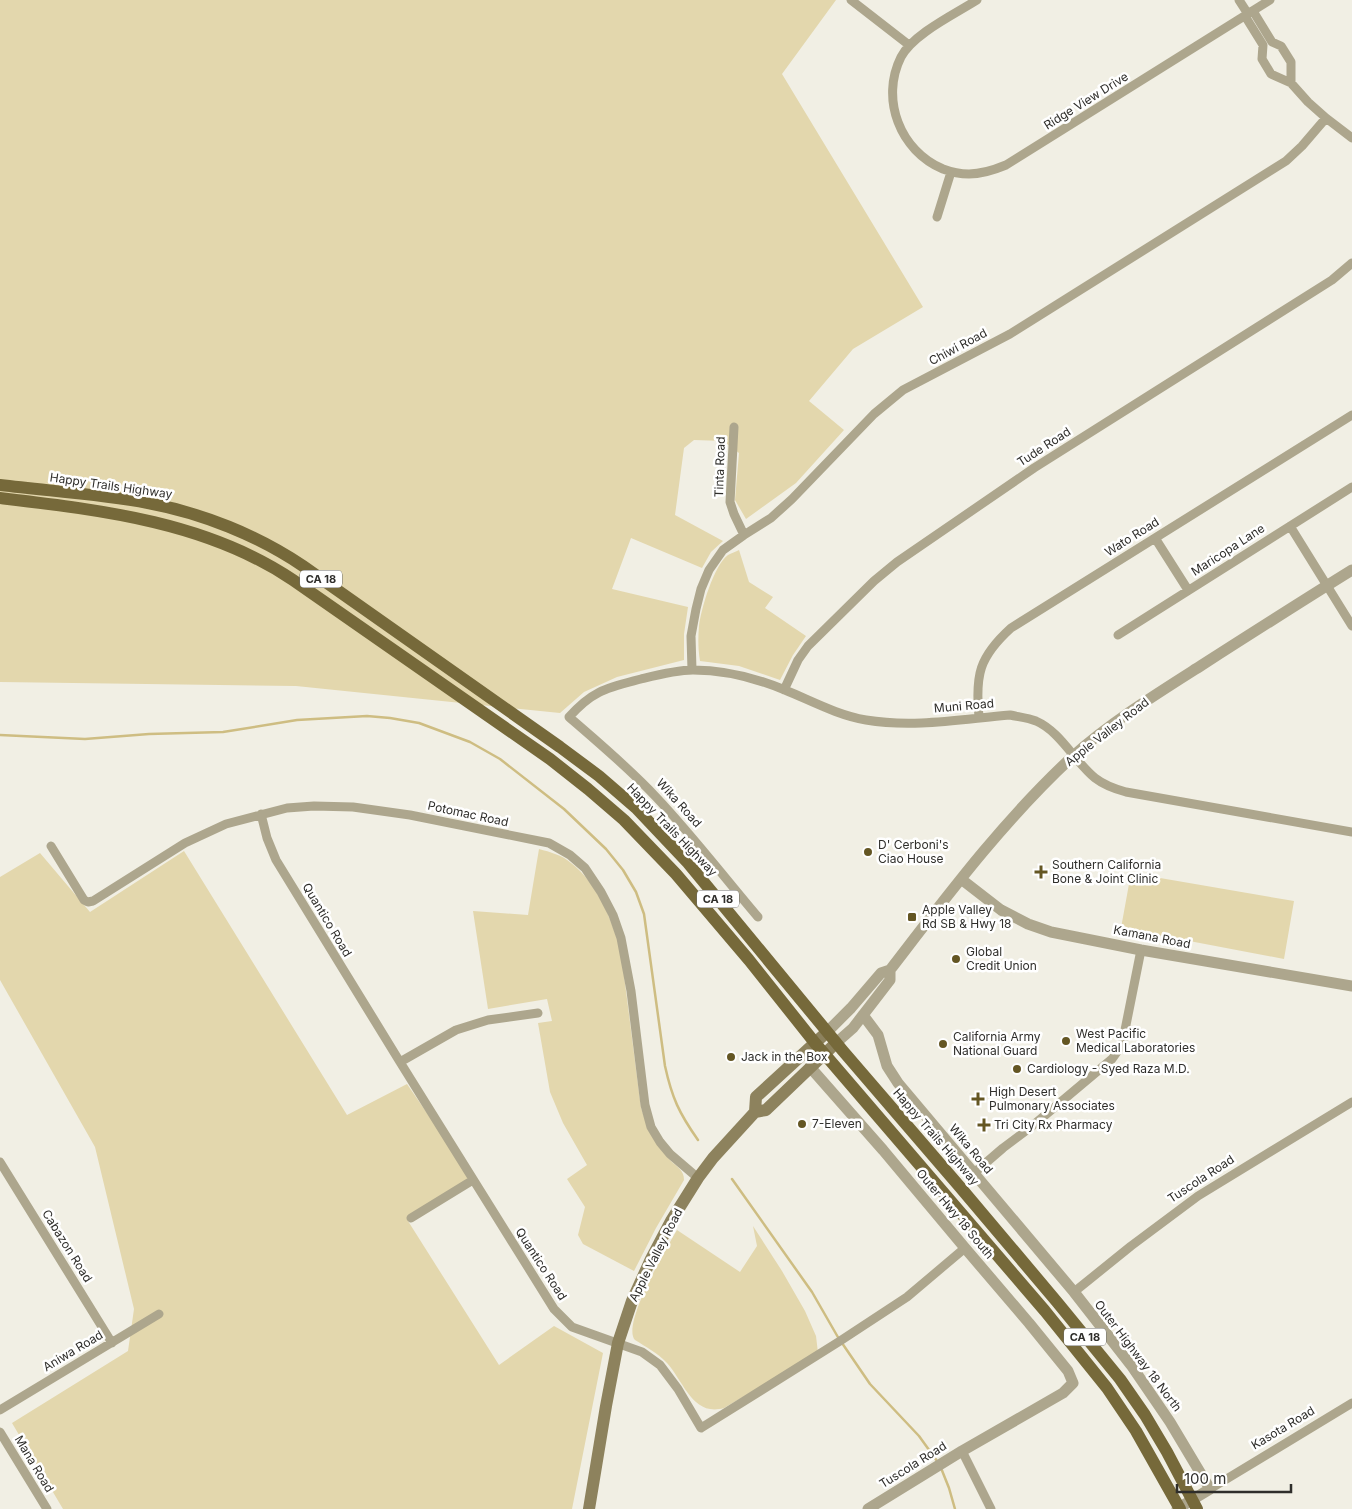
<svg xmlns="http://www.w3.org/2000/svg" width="1352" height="1509" font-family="Inter,sans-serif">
  <rect width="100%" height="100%" fill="#f1efe4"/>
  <path fill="#e3d7ad" d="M0,0H836L782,74L923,307L853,349L809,401L844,430L796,483L746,519L735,500L739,453L723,441L694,440L684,448L675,515L723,541L711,552L702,568L631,538L612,589L688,607L684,634V660L617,677L584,692L560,713L296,686L0,682Z
    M739,550L749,582L773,597L765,608L806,636L793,655L780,680L739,666L700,661C698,649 698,638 699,626C701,609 714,565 728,555C731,553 736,552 739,550Z
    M539,849C550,852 562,855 571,863C598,884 612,920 621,952L641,1108C648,1128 656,1146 671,1161C677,1167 684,1170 684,1180L656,1228L634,1271L583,1244L578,1235L585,1207L567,1179L587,1165L563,1123L550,1092L538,1023L552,1021L547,999L488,1009L473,911L528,915Z
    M184,851L347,1115L407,1084L473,1180L408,1221L499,1365L554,1326L603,1353L572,1509H63L12,1423L128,1351L134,1309L95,1147L0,980V877L40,853L90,912Z
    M1131,873L1294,901L1284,959L1121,928Z
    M753,1226L782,1271L805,1311L816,1336L818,1353L724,1408C693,1417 684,1382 667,1363C658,1353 646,1347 635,1340C621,1325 667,1247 677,1230L740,1272L757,1246Z"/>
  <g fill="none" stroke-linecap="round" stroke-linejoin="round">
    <path stroke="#cebd82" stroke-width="2.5" d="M0,735L85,739L149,734L223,732L297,720L367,716L390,718L419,723L470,742L500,759L564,809L606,849L623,870L636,892L644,914L665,1066C672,1098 679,1113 698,1140
      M732,1179L812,1292L839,1339
      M842,1343L870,1384L919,1436L937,1461
      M941,1468L949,1488L955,1509"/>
    <path stroke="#ada68d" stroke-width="9" d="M851,0L909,45
      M977,0C955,14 913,34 901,57C880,99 900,151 943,169C951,172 961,174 969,174C983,174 994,170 1006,165L1270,0
      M1239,0L1248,14
      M1253,11L1272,42L1281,46L1291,62V83
      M1245,16L1263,45L1262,59L1271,74L1291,83L1308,102L1326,118L1352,138
      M937,217L951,172
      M734,427L730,502L734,514L744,535
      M1290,526L1352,626
      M1155,538L1188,590
      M1118,635L1352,487
      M692,670L691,636L696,609L701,589L709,570L723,550L744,535L771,518L792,499L874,414L903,390L1010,334L1286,161L1302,146L1326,118
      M784,690L798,660L808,646L874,581L897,562L1034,468L1332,280L1352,263
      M979,717C975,675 979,657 1011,628L1352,415
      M261,814L267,838L276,860L400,1062L554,1309L572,1327L642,1352L660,1365L678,1389L701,1428L840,1341L907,1297L965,1248
      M51,846L84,900L88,902L93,901L185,843L226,824L287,808L314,806L353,807L410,815L549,843L570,855L585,868L601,892L613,915L621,938L631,991L645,1105L651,1127L660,1142L670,1154L698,1178
      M758,917C724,877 692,835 656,797C629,768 599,743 569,717C593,690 607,688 641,679C657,675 676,670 693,670C724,670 756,678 785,690C812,701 837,715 866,720C914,728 962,719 1010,715C1019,717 1028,718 1036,721C1061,732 1074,761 1095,778C1104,785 1115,789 1126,792L1352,832
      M400,1062L456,1030L488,1020L538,1013
      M0,1162L112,1343
      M974,1173L1003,1148L1031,1127L1112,1059L1122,1045L1141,950
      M411,1218L473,1180
      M1074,1292L1131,1246L1198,1196L1352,1102
      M0,1410L159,1314
      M0,1432L47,1509
      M962,1451L991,1509
      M1210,1489L1352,1403"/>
    <path stroke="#ada68d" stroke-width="11" d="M961,879L1001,910L1028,924L1051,932L1141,950L1352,986
      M863,1015L878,1035L887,1066L898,1083L1074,1292L1131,1365L1170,1422L1210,1489L1177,1509
      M827,1032L851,1008L881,973L890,970C947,896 1003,821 1072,757C1111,722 1158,693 1202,665C1252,633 1302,601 1352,570
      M836,1043L853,1028L890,980V970
      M810,1067L883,1150L965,1248L1029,1323L1068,1371L1073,1383L1063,1393L962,1451L868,1509"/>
    <path stroke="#8d825d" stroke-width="12" d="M755,1112L756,1097L827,1032
      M589,1509L606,1406L618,1343L632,1301L651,1259L671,1221L698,1178L713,1158L755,1112L766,1110L836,1043"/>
    <path stroke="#76693a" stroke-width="12" d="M0,485C49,491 99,494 148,503C202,513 257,535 303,566L560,747L599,776L636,808L688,863L843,1051L960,1187L1057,1302L1120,1379L1145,1415L1167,1452L1197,1509
      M0,498C101,510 207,522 293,580L550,759L588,789L624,820L676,874L749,960L815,1043L1045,1311L1107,1388L1136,1431L1180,1509"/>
  </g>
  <g fill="#645623" stroke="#fff" stroke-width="2">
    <circle cx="868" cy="852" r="5"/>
    <path d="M1038.5 864.5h5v5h5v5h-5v5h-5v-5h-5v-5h5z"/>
    <rect x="907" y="912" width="10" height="10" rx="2.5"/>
    <circle cx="956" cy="959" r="5"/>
    <circle cx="1066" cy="1041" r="5"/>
    <circle cx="943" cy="1044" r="5"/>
    <circle cx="731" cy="1057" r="5"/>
    <circle cx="1017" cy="1069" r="5"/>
    <path d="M975.5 1091.5h5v5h5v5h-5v5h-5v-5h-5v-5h5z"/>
    <circle cx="802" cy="1124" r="5"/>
    <path d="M981.5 1117.5h5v5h5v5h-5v5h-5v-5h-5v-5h5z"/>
  </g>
  <g text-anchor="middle" stroke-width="5" stroke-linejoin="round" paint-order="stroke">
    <g fill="#fff" stroke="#6d6d6b" stroke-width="1">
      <rect x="300" y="570.5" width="42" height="17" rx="4"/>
      <rect x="697" y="890.5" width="42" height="17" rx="4"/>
      <rect x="1064" y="1328.5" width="42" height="17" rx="4"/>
    </g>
    <g font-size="11" font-weight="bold" fill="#2f2e2b">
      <text x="321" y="583">CA 18</text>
      <text x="718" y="903">CA 18</text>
      <text x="1085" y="1341">CA 18</text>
    </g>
    <g font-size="12" fill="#2f2e2b" stroke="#fff">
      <text transform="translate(1086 101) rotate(-32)" y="4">Ridge View Drive</text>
      <text transform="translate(958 347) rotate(-28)" y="4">Chiwi Road</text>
      <text transform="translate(1044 447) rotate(-33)" y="4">Tude Road</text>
      <text transform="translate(720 467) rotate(-88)" y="4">Tinta Road</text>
      <text transform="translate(111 486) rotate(8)" y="4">Happy Trails Highway</text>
      <text transform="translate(1132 537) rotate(-32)" y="4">Wato Road</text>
      <text transform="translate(1228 550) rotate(-33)" y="4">Maricopa Lane</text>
      <text transform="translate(964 706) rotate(-5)" y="4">Muni Road</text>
      <text transform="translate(1107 732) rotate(-38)" y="4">Apple Valley Road</text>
      <text transform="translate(679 803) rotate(48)" y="4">Wika Road</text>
      <text transform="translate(468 814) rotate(12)" y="4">Potomac Road</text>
      <text transform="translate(672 830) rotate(46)" y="4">Happy Trails Highway</text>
      <text transform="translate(327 920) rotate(59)" y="4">Quantico Road</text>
      <text transform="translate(1152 937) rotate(11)" y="4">Kamana Road</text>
      <text transform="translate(936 1137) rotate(49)" y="4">Happy Trails Highway</text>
      <text transform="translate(971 1149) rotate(50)" y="4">Wika Road</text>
      <text transform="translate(1201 1179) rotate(-33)" y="4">Tuscola Road</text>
      <text transform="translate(955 1214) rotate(50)" y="4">Outer Hwy 18 South</text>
      <text transform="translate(67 1246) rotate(58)" y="4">Cabazon Road</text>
      <text transform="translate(656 1255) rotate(-63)" y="4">Apple Valley Road</text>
      <text transform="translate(541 1264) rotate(57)" y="4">Quantico Road</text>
      <text transform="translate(73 1351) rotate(-31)" y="4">Aniwa Road</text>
      <text transform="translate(1138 1356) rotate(53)" y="4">Outer Highway 18 North</text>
      <text transform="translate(1283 1428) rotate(-31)" y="4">Kasota Road</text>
      <text transform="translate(34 1464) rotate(59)" y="4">Mana Road</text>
      <text transform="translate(913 1465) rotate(-32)" y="4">Tuscola Road</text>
    </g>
    <g font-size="12" fill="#2f2e2b" stroke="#fff" text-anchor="start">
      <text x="878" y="849">D' Cerboni's<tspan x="878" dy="14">Ciao House</tspan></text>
      <text x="1052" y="869">Southern California<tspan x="1052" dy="14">Bone &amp; Joint Clinic</tspan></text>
      <text x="922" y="914">Apple Valley<tspan x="922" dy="14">Rd SB &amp; Hwy 18</tspan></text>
      <text x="966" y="956">Global<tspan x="966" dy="14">Credit Union</tspan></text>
      <text x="1076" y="1038">West Pacific<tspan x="1076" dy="14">Medical Laboratories</tspan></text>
      <text x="953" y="1041">California Army<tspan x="953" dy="14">National Guard</tspan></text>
      <text x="741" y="1061">Jack in the Box</text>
      <text x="1027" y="1073">Cardiology - Syed Raza M.D.</text>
      <text x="989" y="1096">High Desert<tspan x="989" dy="14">Pulmonary Associates</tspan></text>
      <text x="812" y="1128">7-Eleven</text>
      <text x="994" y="1129">Tri City Rx Pharmacy</text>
    </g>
  </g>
  <path d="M1177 1484v8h114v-8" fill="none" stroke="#2f2e2b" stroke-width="2.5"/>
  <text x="1184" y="1484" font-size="15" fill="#2f2e2b" stroke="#ffffff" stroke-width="4" paint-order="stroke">100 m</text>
</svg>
